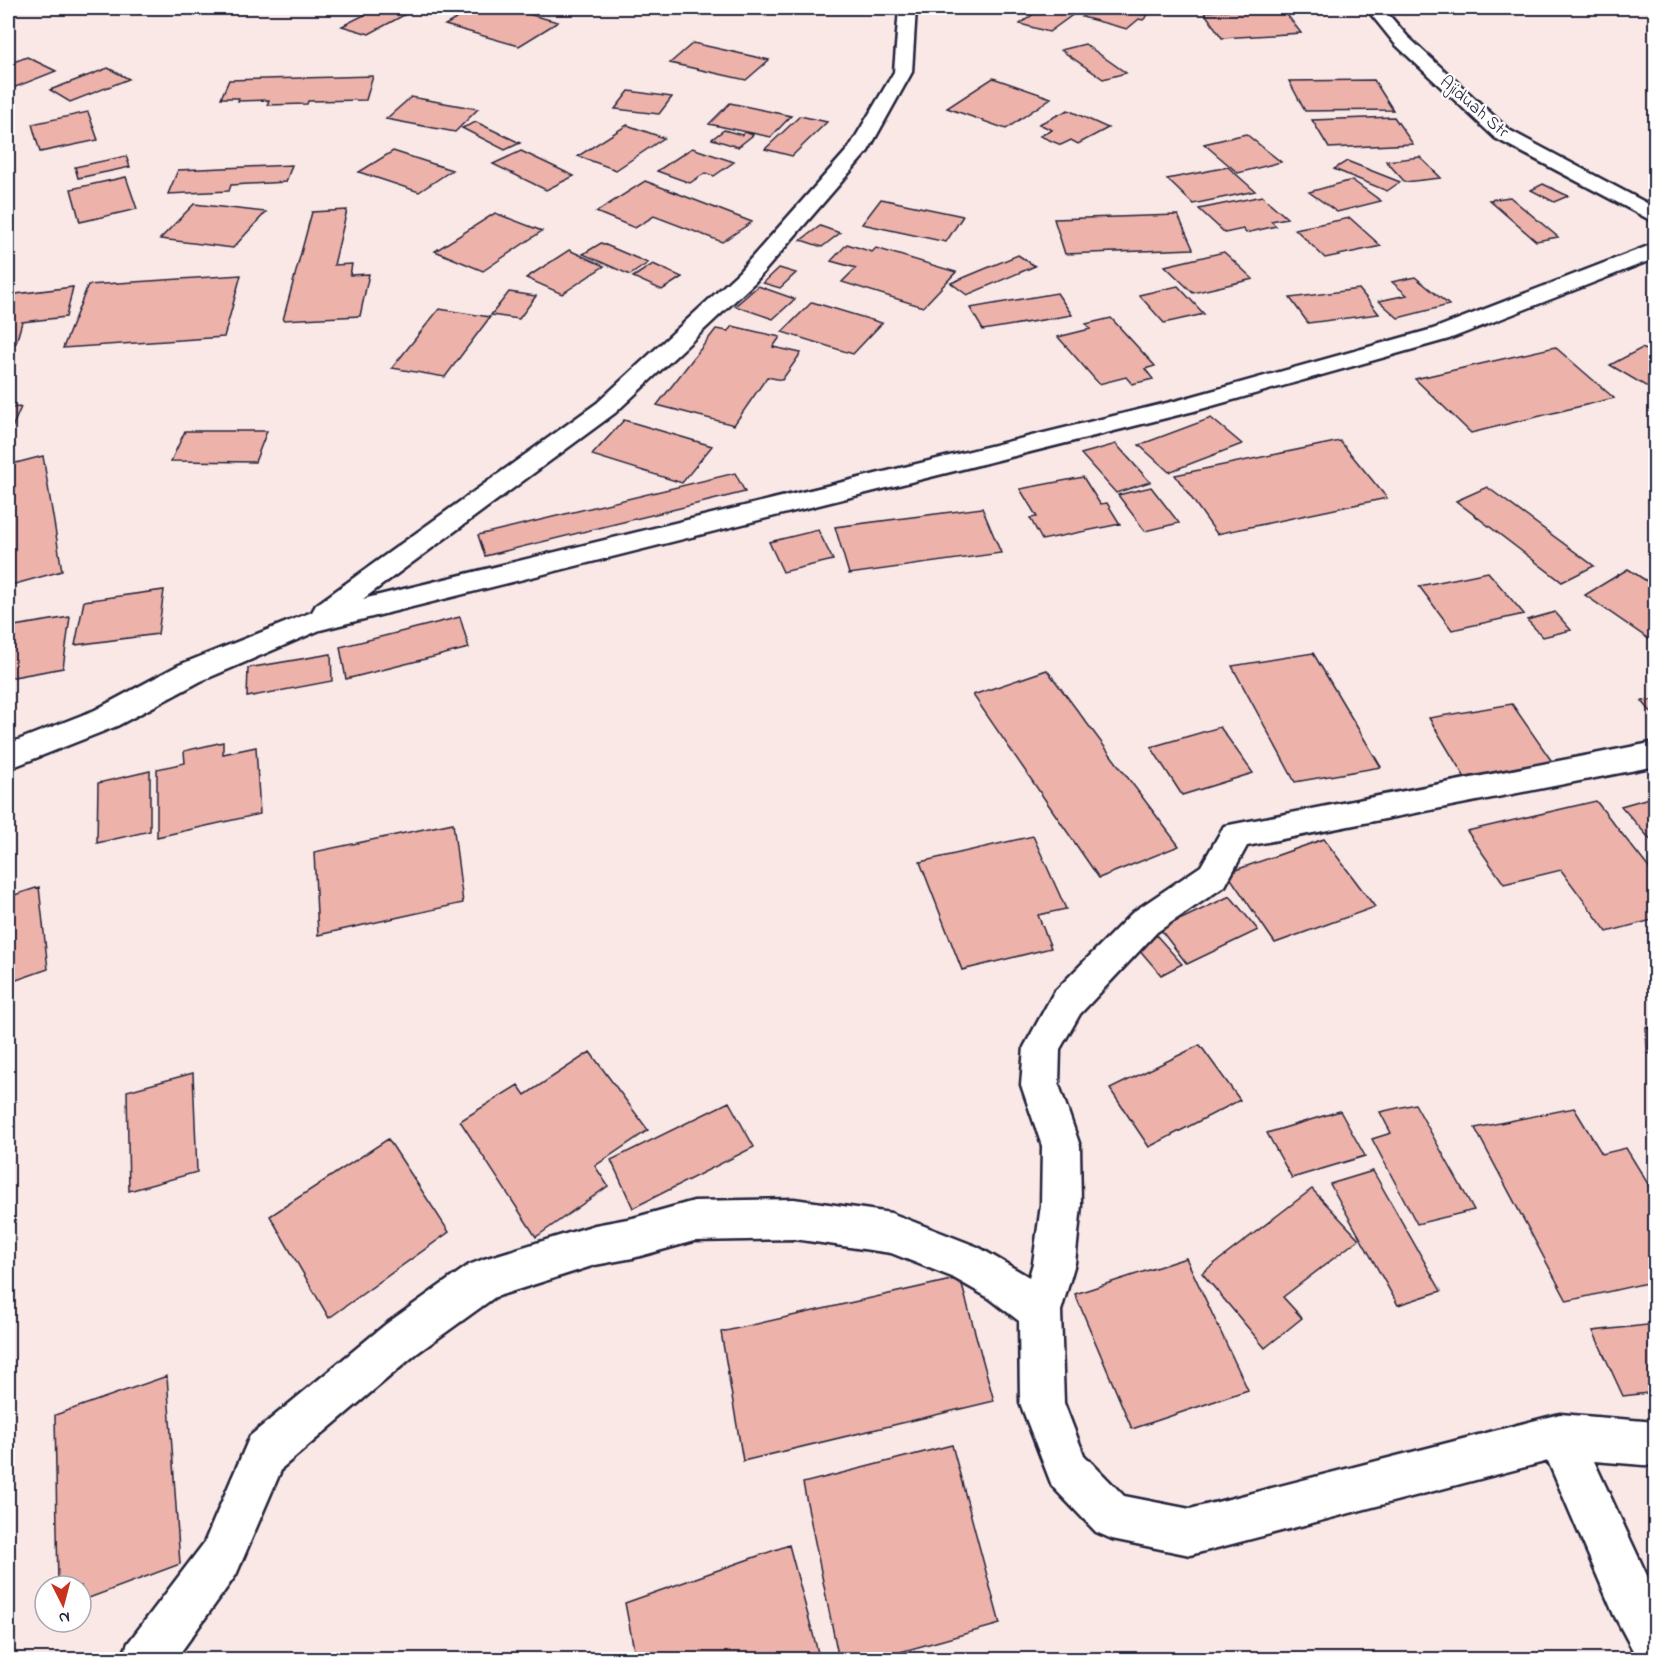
<svg xmlns="http://www.w3.org/2000/svg" width="1663" height="1667" font-family="'Indie Flower',sans-serif">
  <rect width="100%" height="100%" fill="#fae8e6"/>
  <filter id="ink" filterUnits="userSpaceOnUse"><feTurbulence type="fractalNoise" baseFrequency=".0167" numOctaves="2"/><feDisplacementMap in="SourceGraphic" scale="12" xChannelSelector="R" yChannelSelector="G"/><feConvolveMatrix kernelMatrix="1 2 1 2 8 2 1 2 1" color-interpolation-filters="sRGB"/></filter>
  <g filter="url(#ink)">
    <path fill="#edb2aa" stroke="#22223b" stroke-width="1.5" d="M378,8L406,14L369,34L342,26Z
      M476,8H521L516,11L558,22L519,46L445,25Z
      M1042,8H1082L1049,32L1020,24Z
      M1094,8H1140L1148,9L1142,14L1148,15L1143,20L1139,19L1127,29L1082,17Z
      M1249,8H1282L1301,33L1222,38L1204,12L1250,9Z
      M693,43L769,60L746,80L670,63Z
      M1085,44L1126,73L1103,79L1061,50Z
      M27,57L56,71L8,90V64Z
      M108,68L129,79L70,102L50,90Z
      M373,76L366,100L308,101L307,104L267,105L269,100L238,101L239,98H221L229,80Z
      M993,78L1051,98L1006,129L947,108Z
      M1374,80L1393,110L1305,111L1289,81Z
      M629,91L672,97L659,114L615,109Z
      M411,97L478,109L455,132L386,119Z
      M730,103L791,116L771,137L709,124Z
      M1068,110L1108,128L1078,144L1071,140L1061,145L1040,136L1052,130L1039,124Z
      M88,112L98,140L40,152L32,124Z
      M800,116L827,122L792,156L765,149Z
      M1394,117L1413,144L1329,148L1312,120Z
      M476,122L520,143L505,150L462,128Z
      M627,125L664,138L616,170L578,156Z
      M724,130L742,135L745,132L753,135L738,147L712,139Z
      M1246,134L1281,162L1238,173L1204,144Z
      M692,148L734,162L714,176L705,173L690,183L657,171Z
      M393,151L452,170L419,192L359,172Z
      M521,151L574,176L546,190L493,164Z
      M126,156L130,167L78,178L75,167Z
      M1420,157L1441,178L1405,182L1386,161Z
      M1347,161L1400,182L1387,191L1334,169Z
      M292,165L286,182L231,185L229,191L168,194L178,170Z
      M1228,167L1255,191L1193,204L1167,179Z
      M126,177L137,209L80,222L71,189Z
      M1352,180L1381,201L1337,212L1309,192Z
      M645,181L752,222L722,242L654,216L635,228L596,212Z
      M1543,184L1568,196L1554,202L1531,190Z
      M1262,196L1287,218L1271,221L1276,226L1246,233L1243,229L1225,233L1199,209Z
      M1510,197L1558,237L1536,241L1489,200Z
      M881,199L963,216L946,242L862,224Z
      M194,204L266,212L233,248L160,239Z
      M347,210L334,265L352,264L350,275L369,274L360,316L283,320L312,212Z
      M495,213L542,231L483,271L435,251Z
      M1178,215L1193,249L1065,254L1054,219Z
      M1350,218L1381,246L1325,258L1295,229Z
      M820,226L840,233L822,247L801,240Z
      M601,243L648,263L630,275L583,254Z
      M847,244L872,252L876,248L956,272L923,307L842,282L856,268L831,261Z
      M569,250L604,266L562,294L526,278Z
      M1224,252L1253,279L1193,293L1165,266Z
      M1018,255L1035,266L967,295L951,283Z
      M653,264L682,277L662,290L633,277Z
      M779,268L796,273L780,288L763,283Z
      M241,275L224,337L63,348L88,285Z
      M1415,277L1449,305L1398,318L1379,301L1407,295L1392,282Z
      M758,286L795,299L773,319L735,306Z
      M1178,286L1204,314L1164,323L1139,295Z
      M73,287L66,317L22,322L16,343L8,344V295Z
      M1359,289L1379,314L1308,323L1290,298Z
      M509,292L536,296L519,319L491,315Z
      M1057,293L1072,315L983,330L970,308Z
      M812,302L882,323L853,354L782,332Z
      M439,309L490,317L445,377L392,368Z
      M1111,318L1155,366L1145,369L1153,379L1132,384L1126,377L1099,384L1058,337L1090,329L1086,324Z
      M732,326L780,337L773,347L801,353L782,380L767,377L734,425L657,405L716,329L728,331Z
      M1555,347L1614,398L1471,433L1415,379Z
      M1642,348L1656,355V385L1649,388L1610,365Z
      M21,407L9,435H8V408Z
      M1211,418L1242,444L1169,472L1139,445Z
      M624,420L712,446L682,483L592,455Z
      M185,431H267L255,462L171,461Z
      M1340,441L1387,498L1217,534L1175,475Z
      M1116,444L1150,482L1116,493L1081,454Z
      M43,456L62,571L8,586V465Z
      M735,473L745,492L485,556L478,535Z
      M1083,477L1100,504L1107,503L1120,524L1042,540L1030,518L1037,517L1020,489Z
      M1151,487L1179,523L1145,531L1118,495Z
      M1487,487L1594,566L1562,582L1456,501Z
      M982,508L1001,553L849,574L835,527Z
      M818,530L833,560L783,572L769,542Z
      M1628,569L1656,587V644L1585,595Z
      M1488,572L1524,614L1452,630L1419,586Z
      M164,590L158,634L75,645L84,601Z
      M1555,612L1571,630L1543,637L1527,620Z
      M70,617L63,668L8,678V627Z
      M460,617L469,648L346,679L340,647Z
      M1313,653L1381,767L1295,782L1232,666Z
      M331,654L332,681L247,697L248,668Z
      M1047,670L1179,846L1099,878L973,695Z
      M1656,699V718L1642,701Z
      M1512,704L1553,763L1465,778L1429,718Z
      M1220,727L1253,773L1182,795L1151,747Z
      M223,742V754L256,747L260,814L157,837V769L185,763L184,751Z
      M150,771V831L97,843L98,783Z
      M1656,796V846L1621,806Z
      M1596,801L1656,877V919L1607,932L1561,870L1504,884L1467,831Z
      M453,823L463,903L318,935L314,852Z
      M1033,836L1066,909L1038,915L1051,948L962,970L920,862Z
      M1324,839L1375,907L1275,943L1227,873Z
      M39,887L48,969L8,983V897Z
      M1230,896L1258,930L1187,964L1160,929Z
      M1156,935L1182,964L1161,975L1137,947Z
      M1646,1027L1656,1030V1055L1647,1053Z
      M1200,1045L1240,1100L1149,1147L1110,1089Z
      M590,1052L648,1130L595,1166L608,1186L536,1237L460,1121L518,1085L525,1095Z
      M193,1073L197,1172L129,1191L127,1091Z
      M729,1102L754,1147L633,1208L611,1160Z
      M1415,1104L1474,1210L1417,1224L1372,1139L1391,1133L1380,1112Z
      M1574,1108L1602,1154L1626,1148L1656,1197V1221L1652,1222L1656,1227V1281L1567,1301L1475,1128Z
      M1340,1111L1365,1156L1292,1178L1267,1133Z
      M388,1139L449,1232L329,1318L270,1216Z
      M1373,1171L1441,1291L1398,1305L1330,1184Z
      M1312,1189L1359,1239L1283,1297L1302,1318L1265,1348L1202,1273Z
      M1186,1258L1248,1390L1132,1429L1075,1294Z
      M960,1278L994,1401L743,1461L721,1332Z
      M1656,1324V1392L1623,1396L1593,1331Z
      M167,1376L180,1564L81,1601V1586H58L55,1415Z
      M952,1445L1000,1624L872,1660H839L803,1483Z
      M789,1545L820,1660H636L625,1603Z"/>
    <g fill="none" stroke-linecap="round" stroke-linejoin="round">
      <g stroke="#22223b" stroke-width="5">
        <path id="street" d="M899,8H916L912,72L868,151L755,282L615,413L363,599L1179,400L1433,329L1656,243V258L1449,339L1194,411L320,630L201,681L117,726L8,769V744L95,710L179,665L312,612L316,605L597,403L739,272L849,148L894,72Z
          M1366,8H1383L1407,36L1509,130L1656,208V223L1495,138L1395,44Z
          M1656,742V766L1247,846L1225,886L1157,932L1080,1014L1060,1049L1059,1085L1080,1146L1081,1205L1075,1263L1061,1311L1064,1403L1084,1455L1124,1496L1190,1509L1560,1414L1656,1422V1466L1594,1461L1656,1595V1660H1638L1614,1615L1548,1461L1190,1555L1112,1539L1096,1532L1052,1486L1020,1403L1019,1321L989,1298L952,1277L891,1253L794,1239L694,1241L633,1258L595,1265L495,1297L416,1354L282,1468L236,1575L175,1660H121L128,1643L204,1543L250,1436L386,1324L469,1265L484,1259L595,1225L633,1218L694,1201L794,1199L891,1213L978,1247L1029,1277L1033,1263L1041,1205L1042,1146L1021,1085L1024,1047L1054,992L1133,912L1201,866L1224,826Z"/>
      </g>
      <use href="#street" fill="#fff" fill-rule="evenodd"/>
    </g>
  </g>
  <g text-anchor="middle" stroke-width="4.5" stroke-linejoin="round" paint-order="stroke">
    <g font-size="18" fill="#22223b" stroke="#fff">
      <text transform="translate(1475 106) rotate(41)" y="6">Ajiduah Str</text>
    </g>
  </g>
  <rect width="1663" height="1667" fill="none" stroke="#fff" stroke-width="30"/>
  <rect x="15" y="15" width="1633" height="1637" fill="none" stroke="#22223b" stroke-width="2" filter="url(#ink)"/>
  <g transform="translate(63 1604) rotate(174)"><circle r="28" fill="#ffffff" stroke="#a7a7b1" stroke-width="1.5"/>
  <path d="M0-4.5L10 22L0 15L-10 22Z" fill="#c8321e"/>
  <text y="-9" font-size="16" font-weight="bold" text-anchor="middle" fill="#22223b">N</text>
  </g>
</svg>
